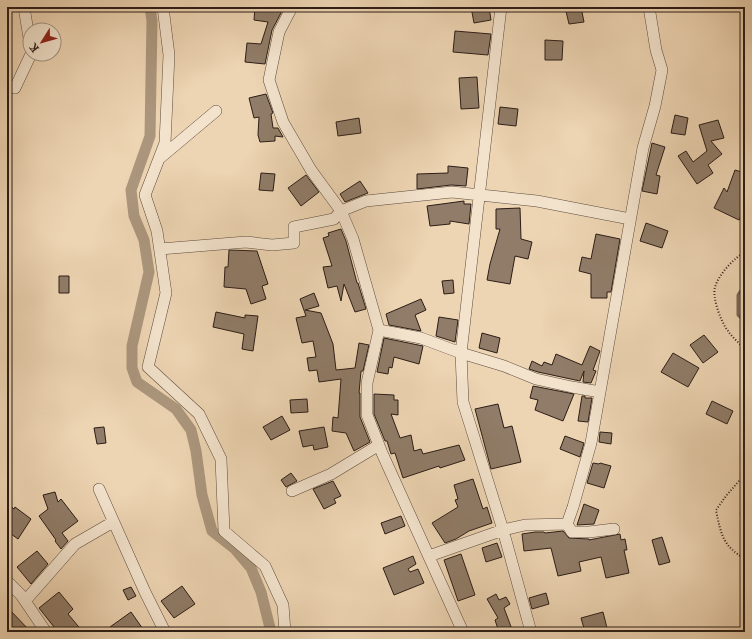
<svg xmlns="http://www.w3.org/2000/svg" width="752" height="639" font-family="'IM FELL Great Primer',serif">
  <rect width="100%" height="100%" fill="#edd4b2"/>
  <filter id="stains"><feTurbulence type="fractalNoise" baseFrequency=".005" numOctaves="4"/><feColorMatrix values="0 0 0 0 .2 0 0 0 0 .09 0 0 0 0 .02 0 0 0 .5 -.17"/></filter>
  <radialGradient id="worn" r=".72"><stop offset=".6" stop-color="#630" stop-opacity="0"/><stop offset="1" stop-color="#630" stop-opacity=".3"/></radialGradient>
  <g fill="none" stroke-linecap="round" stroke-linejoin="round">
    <path stroke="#786654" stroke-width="3" d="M745,284L738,295V315L745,322
      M745,507L741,513L745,529"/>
    <path stroke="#ab967d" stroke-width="11" d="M150,7L152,21L150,136L131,190L134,216L144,240L149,272L132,346V368L137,382L176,409L191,430L196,451L202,495L212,531L235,549L251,568L261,592L271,632"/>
  </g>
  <path fill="#907c68" stroke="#2c1d17" d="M255,7H281V13L272,30L265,64L245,62L247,43L261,44L268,22L254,20Z
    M471,7H489L491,20L474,23Z
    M565,7H581L584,22L569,24Z
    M455,31L491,34L488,55L453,52Z
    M545,40L563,41L562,60H545Z
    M477,77L479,108L461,109L459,78Z
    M266,94L273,113L271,114L273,128H278L283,137L275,136V141L260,142L258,135L259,117L254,118L249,98Z
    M500,107L518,109L516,126L498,124Z
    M675,115L688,118L685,135L671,133Z
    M359,118L361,133L338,136L336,122Z
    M718,120L724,138L711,141L722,154L708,165L713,173L697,184L678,156L686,151L693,162L707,151L699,125Z
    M652,143L665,147L656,175L660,176L657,194L642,191Z
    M448,166L468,168L466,186L451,185L417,189V174L448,173Z
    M735,170L745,173V208L739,220L714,208L724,188L727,192Z
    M261,173L275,174L273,191L259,190Z
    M306,175L319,192L301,206L288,188Z
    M360,181L368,193L345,202L340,194Z
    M464,201V204H471L469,224L450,221V224L430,226L427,206Z
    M520,208L521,239L532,242L528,259L515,256L510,284L487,280L490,264L500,229H496V209Z
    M646,223L668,231L662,248L640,241Z
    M341,229L346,241L357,283H358L366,309L355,312L344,284L341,301L337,286L328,288L323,267L332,266L323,238L329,236L328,233Z
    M596,234L620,239L611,292H607V298H591V274L579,271L582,257L591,259Z
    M229,250L257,251L268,284L262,286L266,299L251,304L246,289L224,287L225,267H228Z
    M59,276H69V293H59Z
    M453,280L454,293L444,294L442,281Z
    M314,293L319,306L305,310L321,313L333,344L336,370L355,368L359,343L369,345L363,371H361L359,393H360V417L370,442L354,451L346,433L332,431L333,417L338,418L341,379L319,382L317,370L309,371L307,358L316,357L313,341L302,343L296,318L306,316L300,299Z
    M421,299L426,310L415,315L421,331L389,325L386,314Z
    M216,312L245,318V315L258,316L253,351L242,349L244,334L213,327Z
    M439,317L458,320L455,342L436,336Z
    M482,333L500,338L497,353L479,348Z
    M704,335L718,352L703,363L690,345Z
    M384,338L423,346L419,364L394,357L392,368L389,367L388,374L377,372Z
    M590,346L600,351L593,370L596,371L591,383L583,382L584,371L580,381L538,372L529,369L532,361L542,366L544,362L552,365L556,354L582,365Z
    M673,353L699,368L688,387L661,372Z
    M533,386L574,394L563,421L535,410L538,400L530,398Z
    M374,394L394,395V400H398V415L391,414L400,438L411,435L414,451L421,449L423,454L459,445L465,460L440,468L439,466L403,478L395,453L391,454L387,441H385L374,414Z
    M582,396H585V398H592L588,422L578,421Z
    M307,399L308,412L291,413L290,400Z
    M712,401L733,411L727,424L706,414Z
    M498,404L504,428L512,426L521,462L491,469L475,409Z
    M282,416L290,430L271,440L263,427Z
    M104,427L106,443L97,444L94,428Z
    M324,427L328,447L314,450L313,445L303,447L299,431Z
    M600,432L612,433L611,444L599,442Z
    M565,436L584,443L580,457L560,449Z
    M593,463L599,464L600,463L611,466L604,488L587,483Z
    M291,473L297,481L286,487L281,480Z
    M473,479L483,509L487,507L492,523L469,531L456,539L445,543L432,523L458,507L455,500L458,499L454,485Z
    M333,481L341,496L334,499L336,503L324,509L313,489Z
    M55,492L58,502L61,499L78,521L62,533L68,541L61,549L55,541L56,540L39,516L48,509L43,495Z
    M7,504L14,509L15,507L31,519L18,539L7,531Z
    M584,504L599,510L594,524L577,525Z
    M401,516L405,526L385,534L381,523Z
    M563,531L569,538L589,539V540L620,534L621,540L625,539L627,550H624L629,573L606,578L601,557L579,562L581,571L558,576L551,548L524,551L522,534L535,532H544L545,533Z
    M662,537L670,562L659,565L652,540Z
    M497,543L502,557L486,562L482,548Z
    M37,551L48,564L31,584L17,567Z
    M461,554L475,595L458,601L444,560Z
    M413,556L416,564L408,569L410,572L418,569L424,583L394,595L383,568Z
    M182,586L195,604L174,618L161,601Z
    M131,587L136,596L128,600L123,590Z
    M59,592L73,609L68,614L83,632H58L39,608Z
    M546,593L549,604L532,609L529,598Z
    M496,594L499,600L506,597L510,604L504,608L513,632H506L503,627L498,629L495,620L498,618L487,599Z
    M7,607L31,632H7Z
    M131,612L145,632H114L110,627Z
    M603,612L608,632H585L581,618Z"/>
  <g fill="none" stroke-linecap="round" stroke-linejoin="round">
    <g stroke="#5c4b3e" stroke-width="12">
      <path id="street" d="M24,7L30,44
        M163,7L169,55L165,143L145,195L157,231L166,293L148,367L199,414L221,459L224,531L265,566L283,605L285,632
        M292,7L279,32L269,80L283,122L311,170L341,211L353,239L379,330L367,383V415L382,453L463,632
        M501,7L461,353L463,402L503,530L531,632
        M15,88L31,54
        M160,158L216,111
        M160,249L246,242L272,245L294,243V227L334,219L341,211L366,201L452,192L537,201L630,219
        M379,330L421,338L461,353L504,366L536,379L572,387L600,392
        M99,489L145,592L165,632
        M292,491L331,474L379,445
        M567,524L573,507L591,443L643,148L655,106L662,70L656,50L649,7
        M429,556L503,530L525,525L567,524L572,532H589L614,529
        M7,581L21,595L46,632
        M25,601L75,544L113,522"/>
    </g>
    <path stroke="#2c1d17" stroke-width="2" stroke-dasharray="1 2" stroke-linecap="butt" d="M745,252C734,258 719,274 715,287C712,298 721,322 728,331C732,337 739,343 745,349
      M745,474L726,496L716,510C721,535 723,546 745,559"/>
    <use href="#street" stroke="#f3e3cd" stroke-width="11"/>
  </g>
  <rect width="752" height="639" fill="none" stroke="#edd4b2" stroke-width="24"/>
  <rect x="8" y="8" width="736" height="623" fill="none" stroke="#2c1d17" stroke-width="2"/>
  <rect x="12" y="12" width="728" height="615" fill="none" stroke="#2c1d17"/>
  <g transform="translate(42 42) rotate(233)"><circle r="19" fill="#f3e3cd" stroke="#a39484"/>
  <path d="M0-3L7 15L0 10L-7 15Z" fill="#8f2418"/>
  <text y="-6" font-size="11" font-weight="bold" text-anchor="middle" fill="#2c1d17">K</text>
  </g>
  <rect width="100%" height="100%" filter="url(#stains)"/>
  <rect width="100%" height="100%" fill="url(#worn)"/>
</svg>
